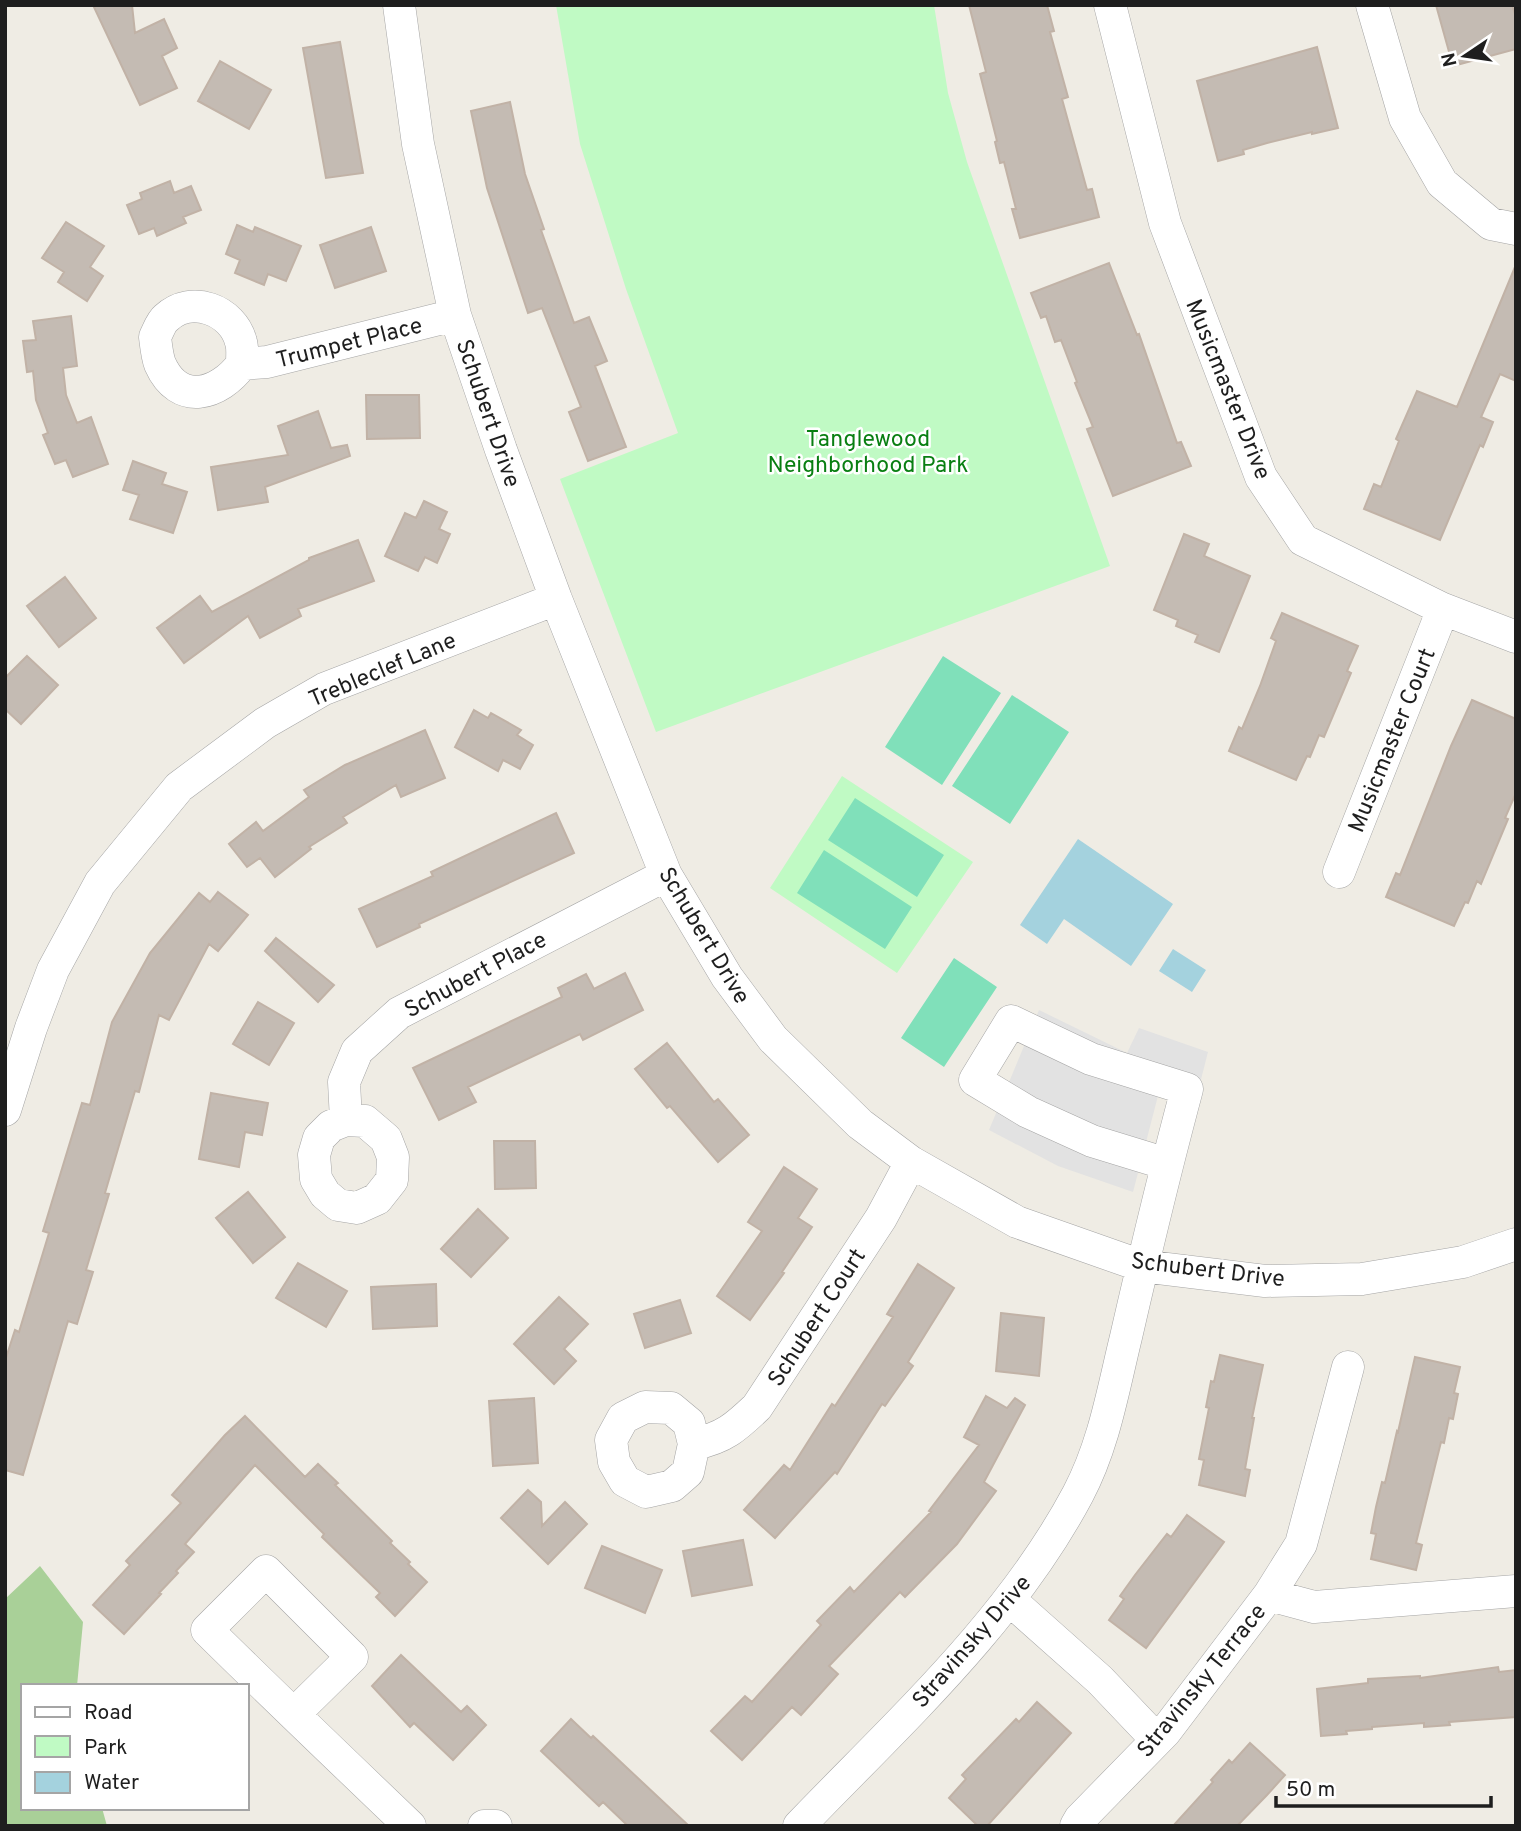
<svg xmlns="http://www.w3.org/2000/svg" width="1521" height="1831" font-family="Overpass,sans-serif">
  <rect width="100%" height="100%" fill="#efece4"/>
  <path fill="#a9d098" d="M40,1566L83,1622L77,1686H23V1808H102L107,1826H5V1599Z"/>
  <path fill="#c0fac4" d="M556,5H934L948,93L967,162L1110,566L656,732L560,479L678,433L626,289L580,144Z
    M842,776L973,862L897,973L770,888Z"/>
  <path fill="#80e0ba" d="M943,656L1001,693L942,785L885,747Z
    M1012,695L1069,732L1010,824L952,786Z
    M855,798L944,855L917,897L828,840Z
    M824,850L912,907L885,949L797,893Z
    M954,958L997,987L944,1067L901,1038Z"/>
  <path fill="#e2e2e2" d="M1039,1010L1127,1053L1139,1028L1208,1052L1196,1099L1159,1092L1133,1192L1058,1166L989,1130Z"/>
  <path fill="#a4d2de" d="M1078,839L1173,904L1131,966L1064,919L1047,944L1020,925Z
    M1173,949L1206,970L1192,992L1159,971Z"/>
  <path fill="#c4bbb3" stroke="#c1b2a6" stroke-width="2" d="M93,5H132L135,33L164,19L177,48L162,56L177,88L140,105Z
    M969,5H1047L1054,31L1050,32L1068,97L1062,99L1087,190L1092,189L1099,217L1020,238L1012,209H1016L1004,162L1000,163L995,142L997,141L980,74L986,72Z
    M1436,5H1512L1516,17V49L1453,66Z
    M340,42L363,173L326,178L303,48Z
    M1317,47L1338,128L1312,134V132L1267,143L1243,150L1244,154L1218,161L1197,81Z
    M220,61L271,90L249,129L198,101Z
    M510,102L525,174L544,229L541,230L574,323L589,317L607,361L595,366L626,447L588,461L569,412L581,407L542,308L528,313L487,188L471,111Z
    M170,181L174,193L191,186L201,210L183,217L186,223L157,236L154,228L139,234L127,205L142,199L140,193Z
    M66,222L104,246L90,267L103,276L87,301L58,282L64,272L42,258Z
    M237,225L253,232L255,227L301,246L286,281L268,274L264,285L235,273L240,260L226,254Z
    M371,227L386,271L335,288L320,245Z
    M1109,263L1137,335L1139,334L1177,443L1181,442L1191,466L1113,496L1087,429L1093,427L1075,383L1077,382L1061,340L1055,342L1046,316L1041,318L1031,293Z
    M1515,267L1516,381L1500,374L1481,417L1493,422L1483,447L1480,445L1440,540L1364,509L1374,484L1381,487L1399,441L1396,439L1417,391L1457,407Z
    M71,316L77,366L63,368L66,395L77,423L91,417L108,464L73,477L66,460L55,464L43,435L48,433L36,400L33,371L27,372L23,341L36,340L33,321Z
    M366,395H419L420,438L367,439Z
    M318,411L331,448L347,445L350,456L265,487L268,502L218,510L211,467L288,455L278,426Z
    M133,461L166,473L162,484L187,492L173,533L130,519L139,495L123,490Z
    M424,501L447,512L439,529L450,534L437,563L425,557L418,571L385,556L405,513L416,518Z
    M1184,534L1209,544L1204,556L1250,576L1219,652L1195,642L1198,635L1176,626L1178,620L1154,610Z
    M358,540L374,581L298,609L301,616L260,638L248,616L184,663L157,628L200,596L212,612L309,560V558Z
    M65,577L96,618L59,647L27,606Z
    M1282,613L1358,646L1347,671L1351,673L1324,737L1319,735L1310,757L1307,756L1296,780L1229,751L1239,727L1242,729L1260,686L1276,641L1271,638Z
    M27,656L58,685L21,724L5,709V678Z
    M1472,700L1516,719V793L1505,818L1508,819L1481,884L1477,881L1468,903L1465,902L1454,926L1386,897L1396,873L1400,875L1451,746Z
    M474,710L488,718L491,713L521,730L517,735L533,745L520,769L503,760L498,771L455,747Z
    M425,730L445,778L401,797L396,785L343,817L347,823L309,847L311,849L275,877L260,858L247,867L229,844L256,822L263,831L309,797L304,790L345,765Z
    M556,813L574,853L419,924L420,927L377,947L359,909L433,876L431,872Z
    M218,892L248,915L218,951L209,944L169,1020L159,1015L139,1092L135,1091L105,1193L109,1194L86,1270L93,1272L77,1324L68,1321L23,1475L5,1470V1361L15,1330L19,1332L49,1233L43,1231L82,1103L90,1105L112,1022L150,953L199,893L210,902Z
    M276,938L334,985L318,1002L265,951Z
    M625,973L643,1010L583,1040L580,1034L468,1087L476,1102L439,1120L413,1068L562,997L558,988L586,974L594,989Z
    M258,1002L294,1023L269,1065L233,1044Z
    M667,1043L714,1102L718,1099L749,1135L718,1162L670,1106L667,1108L635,1069Z
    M211,1093L268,1103L262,1135L245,1132L239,1167L199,1159Z
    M494,1141H535L536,1188L495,1189Z
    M784,1167L817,1189L798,1218L812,1227L782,1272L784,1273L750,1320L717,1296L762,1231L748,1222Z
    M248,1192L285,1237L253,1263L216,1218Z
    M478,1209L508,1238L471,1277L441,1249Z
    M298,1263L347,1291L326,1327L276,1298Z
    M918,1264L954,1288L908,1362L913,1366L885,1406L882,1404L837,1474L835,1472L775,1538L744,1510L784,1465L790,1470L832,1404L835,1406L893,1317L887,1314Z
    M436,1284L437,1326L373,1329L371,1287Z
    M559,1297L588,1324L564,1349L576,1361L554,1384L514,1344Z
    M680,1300L691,1333L645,1348L634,1314Z
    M1001,1313L1044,1318L1039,1376L996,1371Z
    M1220,1355L1263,1365L1252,1418H1254L1245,1469L1250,1470L1245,1496L1199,1485L1204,1460L1199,1459L1209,1408L1206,1407L1211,1381L1214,1382Z
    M1415,1357L1460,1367L1454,1393L1458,1394L1453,1419L1449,1418L1444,1443L1441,1442L1416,1543L1422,1545L1416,1570L1371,1559L1376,1534L1371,1533L1376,1507L1382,1482L1385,1483L1397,1431L1398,1432Z
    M986,1396L1007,1408L1015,1398L1025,1405L984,1482L996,1491L957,1544L905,1597L900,1592L829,1666L838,1674L801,1715L792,1707L742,1760L711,1731L745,1696L752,1702L821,1625L817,1621L850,1587L854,1592L931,1512L929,1511L979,1445L964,1437Z
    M534,1398L538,1463L493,1466L489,1401Z
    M245,1416L305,1477L318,1464L338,1483L335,1485L392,1541L390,1543L410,1562L408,1564L427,1582L395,1616L376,1597L380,1593L322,1537L324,1534L255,1465L185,1544L194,1552L176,1571L178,1573L159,1593L161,1594L124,1634L93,1605L130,1565L126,1561L181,1503L172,1495L225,1435Z
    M528,1490L541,1502L542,1526L565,1502L587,1524L548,1564L501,1518Z
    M1187,1515L1224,1542L1146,1648L1109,1620L1124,1599L1120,1596L1135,1575L1167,1534L1171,1537Z
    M743,1540L752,1585L692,1596L683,1551Z
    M602,1546L662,1570L645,1613L585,1588Z
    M401,1655L461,1712L467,1706L486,1725L453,1760L414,1723L410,1727L372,1686Z
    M1498,1667L1499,1672L1516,1670V1717L1449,1722L1450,1725L1424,1727V1723L1372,1727V1729L1346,1731L1347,1734L1321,1736L1317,1689L1368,1683V1679L1420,1676V1678Z
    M1037,1702L1071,1733L987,1826H978L949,1798L966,1779L962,1775L1016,1719L1019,1722Z
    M571,1719L591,1738L593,1736L689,1826H628L603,1802L599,1806L541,1751Z
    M1250,1743L1285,1775L1267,1795L1237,1826H1173L1213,1782L1211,1780L1229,1760L1232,1763Z"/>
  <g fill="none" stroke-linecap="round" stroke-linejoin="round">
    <g stroke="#a5a5a5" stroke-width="33">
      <path id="minor" d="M399,5L418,144L455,315L501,450L556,599L666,875L727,977L773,1039L860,1124L911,1162L1017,1222L1142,1266L1265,1281L1362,1279L1463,1262L1516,1244
        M1110,5L1165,223L1261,477L1303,540L1443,609L1516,637
        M1372,5L1405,118L1442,183L1491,224L1516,229
        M242,364C219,395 179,407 160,364C157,356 156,345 155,337C158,331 161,322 166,318C191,294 233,310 241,342C243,348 242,357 242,364L267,362L455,315
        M1339,872L1443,609
        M5,1110L31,1028L53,970L100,883L179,787L265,723L324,689L556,599
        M346,1120L365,1121L386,1139L393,1157L392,1180L377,1199L357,1208L338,1205L325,1194L316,1179L314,1155L319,1138L331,1126L346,1120L344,1082L357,1051L399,1013L666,875
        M694,1444L688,1472L672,1486L646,1492L625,1481L614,1462L611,1440L623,1418L645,1407L671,1408L689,1423L694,1444C724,1438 736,1427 757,1407L881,1218L911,1162
        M1269,1595L1301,1544L1348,1367
        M1010,1600L1100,1680L1157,1740
        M294,1714L352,1657L266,1571L207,1630C274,1696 342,1761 410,1826
        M484,1826H496
        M799,1826C899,1722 1010,1622 1078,1494C1104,1445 1113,1390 1126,1337C1145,1254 1165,1171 1187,1089L1091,1059L1011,1021L975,1080L1028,1112L1092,1141L1167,1164
        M1076,1826L1080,1819L1165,1732L1269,1595L1314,1607L1516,1591"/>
    </g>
    <use href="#minor" stroke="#fff" stroke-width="32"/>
  </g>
  <g text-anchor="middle" stroke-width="5" stroke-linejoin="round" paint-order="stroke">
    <g font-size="23" fill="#1e1e1e" stroke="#fff">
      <text transform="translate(349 342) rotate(-14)" y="8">Trumpet Place</text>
      <text transform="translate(1229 389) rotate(68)" y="8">Musicmaster Drive</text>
      <text transform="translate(489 413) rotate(71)" y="8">Schubert Drive</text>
      <text transform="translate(382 669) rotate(-23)" y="8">Trebleclef Lane</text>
      <text transform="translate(1391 740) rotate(-68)" y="8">Musicmaster Court</text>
      <text transform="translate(705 935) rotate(59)" y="8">Schubert Drive</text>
      <text transform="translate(475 974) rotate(-28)" y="8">Schubert Place</text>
      <text transform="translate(1208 1269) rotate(7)" y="8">Schubert Drive</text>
      <text transform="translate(816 1317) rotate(-57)" y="8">Schubert Court</text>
      <text transform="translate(971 1641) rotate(-49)" y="8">Stravinsky Drive</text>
      <text transform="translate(1201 1680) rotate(-51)" y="8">Stravinsky Terrace</text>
    </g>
    <g font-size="23" fill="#097f12" stroke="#fff">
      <text x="868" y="446">Tanglewood<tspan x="868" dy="26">Neighborhood Park</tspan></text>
    </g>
  </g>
  <rect width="1521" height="1831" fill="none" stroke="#1e1e1e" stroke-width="14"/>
  <rect x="21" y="1684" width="228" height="126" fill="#ffffff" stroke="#a5a5a5" stroke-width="2"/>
  <rect x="35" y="1707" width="35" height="10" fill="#ffffff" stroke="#a5a5a5" stroke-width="2"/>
  <text x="84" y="1719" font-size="21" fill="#1e1e1e">Road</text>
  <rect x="35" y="1736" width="35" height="21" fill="#c0fac4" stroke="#a5a5a5" stroke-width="2"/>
  <text x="84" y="1754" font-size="21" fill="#1e1e1e">Park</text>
  <rect x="35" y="1772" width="35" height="21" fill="#a4d2de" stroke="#a5a5a5" stroke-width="2"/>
  <text x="84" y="1789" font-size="21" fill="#1e1e1e">Water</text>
  <g transform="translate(1465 56) rotate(257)" stroke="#ffffff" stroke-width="5" paint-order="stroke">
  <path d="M0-5L12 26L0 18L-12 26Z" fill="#1e1e1e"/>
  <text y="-10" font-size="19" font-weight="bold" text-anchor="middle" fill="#1e1e1e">N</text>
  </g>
  <path d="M1276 1796v10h215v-10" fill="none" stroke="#1e1e1e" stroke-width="3.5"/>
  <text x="1286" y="1796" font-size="21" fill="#1e1e1e" stroke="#ffffff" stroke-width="5" paint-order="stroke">50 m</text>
</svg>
